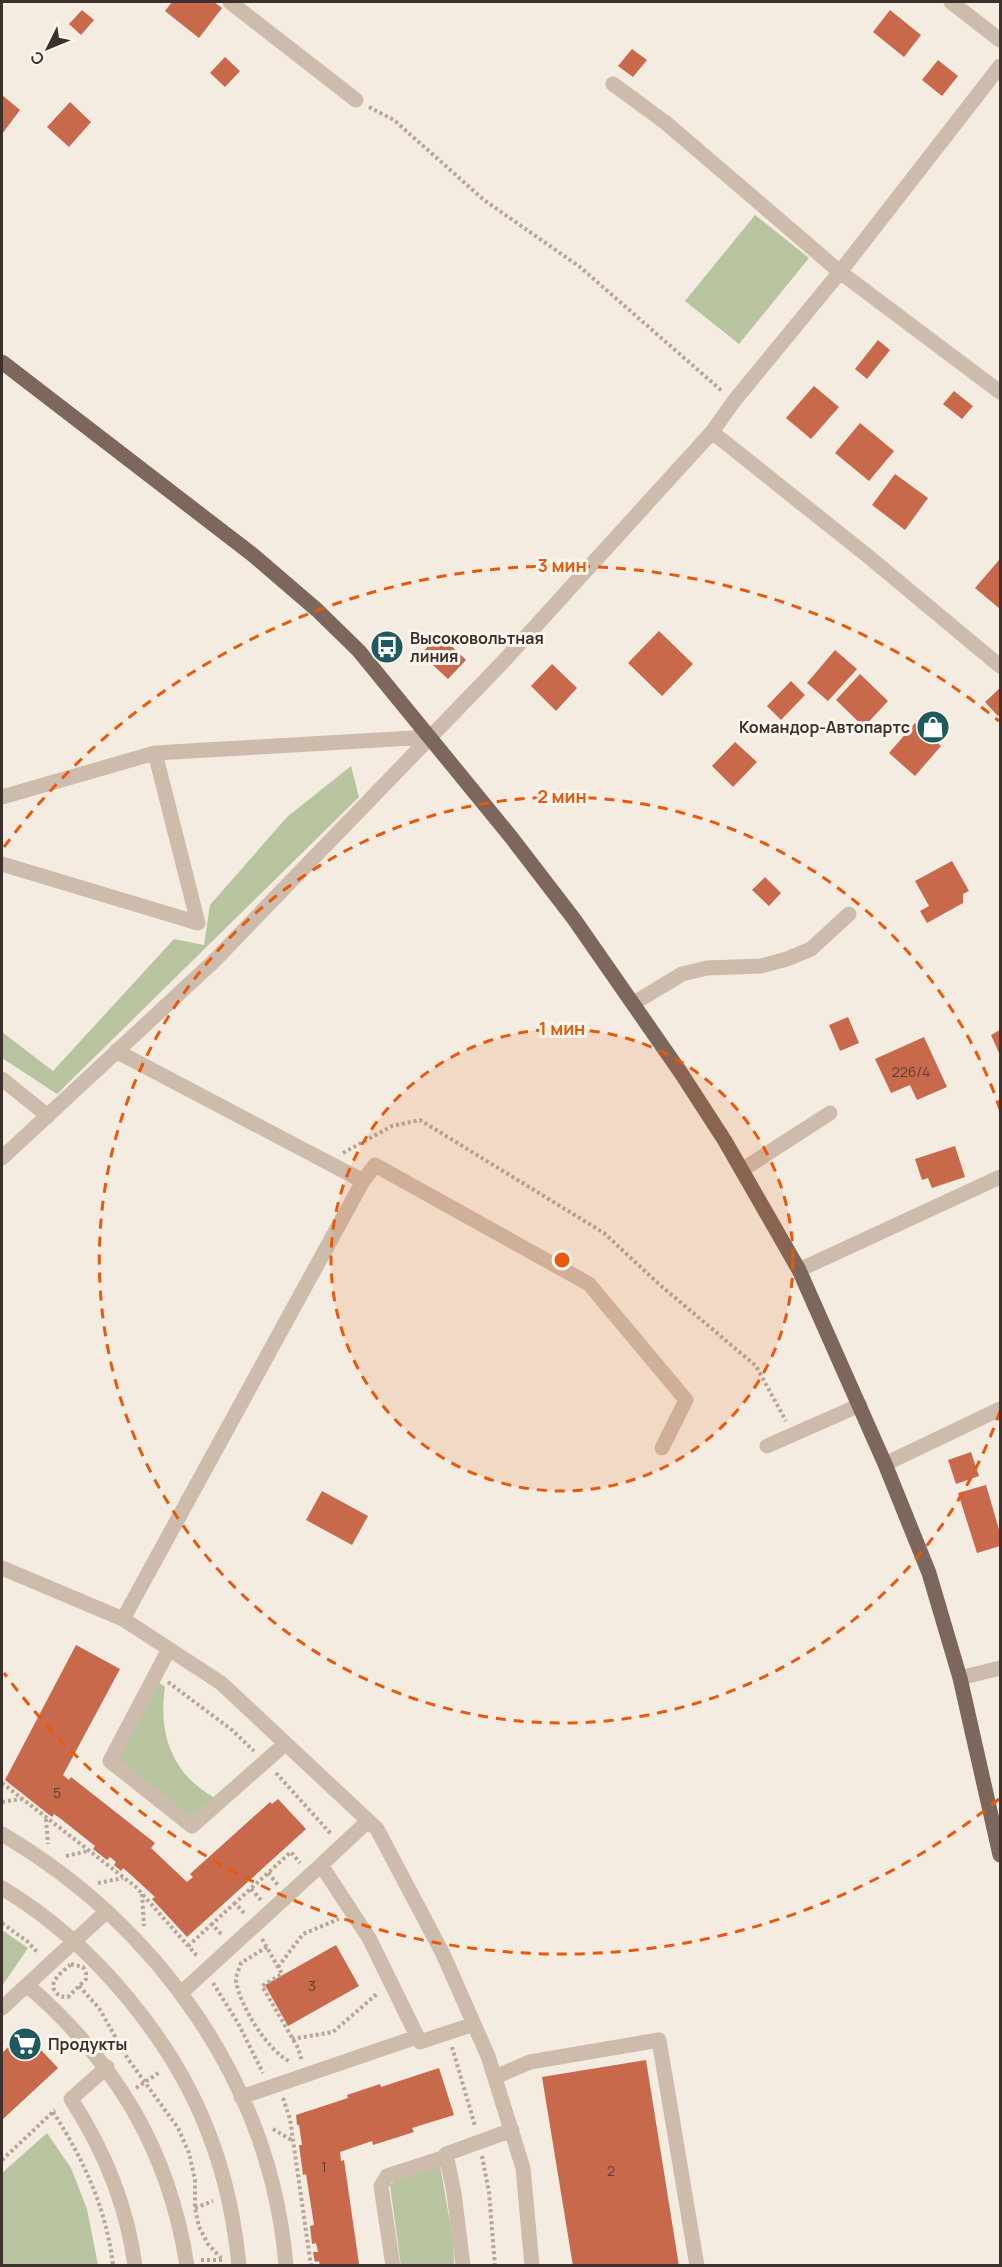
<svg xmlns="http://www.w3.org/2000/svg" width="1002" height="2267" font-family="Manrope,sans-serif">
  <rect width="100%" height="100%" fill="#f4ebe1"/>
  <path fill="#b8c4a0" d="M755,215L809,258L739,344L685,301Z
    M351,766L359,797L57,1094L2,1058V1032L53,1071L174,939L204,945L210,905L287,817Z
    M157,1681L165,1687C158,1734 172,1774 215,1798L192,1816H187L119,1761L120,1752Z
    M2,1930L28,1948L2,1986Z
    M47,2133L71,2168L87,2209L98,2265H2V2173Z
    M440,2165L453,2240L454,2265L401,2266L390,2185L396,2180Z"/>
  <path fill="#c8694b" d="M172,2H214L222,8L199,38L165,11Z
    M82,10L94,20L81,35L69,24Z
    M890,10L921,35L904,57L873,32Z
    M632,49L647,60L633,77L618,66Z
    M225,57L240,71L225,87L210,73Z
    M938,60L958,76L942,96L922,80Z
    M2,95L20,110L2,134Z
    M70,102L91,122L69,147L47,127Z
    M878,340L890,350L867,379L855,369Z
    M814,386L839,407L811,439L786,418Z
    M954,391L973,406L962,419L943,404Z
    M860,423L894,451L869,481L835,453Z
    M895,474L928,498L905,530L872,505Z
    M1000,559V609L975,588Z
    M659,631L693,664L662,696L628,663Z
    M439,634L466,660L448,679L421,654Z
    M835,650L857,669L828,701L807,683Z
    M552,664L577,688L556,711L531,686Z
    M860,674L888,701L864,727L836,700Z
    M791,681L805,695L781,720L767,706Z
    M1000,688V714L998,716L985,702Z
    M915,723L941,746L915,776L889,753Z
    M735,742L757,762L733,787L712,766Z
    M952,861L969,891L963,894V903L927,923L920,911L929,906L915,881Z
    M765,877L781,893L769,906L752,890Z
    M848,1017L859,1043L840,1051L829,1025Z
    M1000,1030V1055L991,1035Z
    M924,1037L947,1087L917,1100L910,1085L891,1093L875,1059Z
    M955,1146L965,1177L932,1188L928,1178L922,1180L915,1159Z
    M971,1452L979,1476L956,1484L948,1460Z
    M986,1485L1000,1533V1546L977,1553L958,1493Z
    M322,1491L368,1516L352,1545L306,1520Z
    M76,1645L120,1669L63,1775L69,1780L71,1777L155,1843L151,1848L187,1882L193,1877L190,1874L270,1802L272,1804L278,1799L306,1829L187,1937L152,1899L155,1897L130,1874L123,1868L121,1871L114,1865L116,1862L110,1857L107,1860L93,1849L95,1846L61,1819L54,1814L52,1817L5,1780Z
    M336,1945L359,1986L288,2026L265,1985Z
    M24,2032L58,2068L2,2120V2053Z
    M646,2060L679,2266H573L542,2077Z
    M439,2068L454,2115L412,2128L414,2132L373,2145L372,2141L340,2152L341,2161L344,2160L359,2264L320,2266L319,2261L315,2262L313,2252H318L316,2243L312,2244L310,2226L314,2225L306,2174L303,2175L299,2145H302L299,2125H297L296,2115L348,2098L347,2095L380,2084L381,2087Z"/>
  <g fill="none" stroke-linecap="round" stroke-linejoin="round">
    <path stroke="#b9a596" stroke-width="4" stroke-dasharray="3 3" stroke-linecap="butt" d="M369,107L394,120L484,200L580,267L722,391
      M343,1153L392,1126L420,1120L604,1233L660,1285L756,1366L786,1421
      M168,1682L232,1730L254,1751
      M276,1773L331,1834
      M2,1783L136,1887L198,1957
      M2,1802L21,1799
      M46,1819L48,1844
      M66,1856L88,1851
      M268,1873L278,1885
      M98,1883L123,1878
      M251,1889L261,1900
      M142,1894L144,1926
      M244,1913L235,1903L291,1852L300,1863
      M2,1923L28,1942L38,1953
      M221,1934L212,1924L235,1903
      M262,1939L282,1974L262,1986L298,2048L302,2061
      M188,1946L212,1924
      M267,1947L241,1963C239,1969 236,1975 236,1981C240,2006 268,2052 291,2062
      M71,1964L83,1967L86,1973V1979L68,1997C62,1997 58,1996 55,1991C48,1981 64,1971 71,1964Z
      M278,1967L303,1934L339,1919
      M213,1983L238,2023L263,2073
      M79,1986L99,2008L128,2059L178,2128L189,2153L195,2180V2208L199,2227L208,2244L221,2258
      M292,2039L333,2032L378,1993
      M452,2047L475,2126
      M136,2088L160,2072
      M283,2098L290,2119L311,2266
      M53,2112C83,2158 107,2210 113,2266
      M273,2129L293,2141
      M482,2156L489,2192L495,2266
      M2,2160L55,2110
      M195,2208L213,2201
      M201,2260H222"/>
    <path stroke="#cdbbac" stroke-width="15" d="M230,2L356,100
      M951,2L1000,40
      M613,84L666,123L840,272L1000,392
      M712,432L869,557L1000,666
      M2,797L155,753L430,737
      M2,864L198,923L155,753
      M634,1003L682,974L707,968L761,966L787,959L811,949L849,914
      M2,1079L48,1116
      M2,1158L213,962L501,664L712,432L734,401L840,272L1000,66
      M742,1170L830,1113
      M363,1181L375,1165L589,1284L686,1400L662,1448
      M799,1270L1000,1177
      M767,1446L860,1405
      M885,1464L1000,1409
      M2,1568L123,1619L363,1181L116,1051
      M123,1619L221,1683L377,1829L443,1954L488,2056L523,2168L532,2266
      M169,1649L110,1761L192,1826L285,1744
      M960,1678L1000,1668
      M368,1821L321,1865L369,1938L420,2042L474,2024
      M2,1834C157,1925 271,2083 286,2266
      M2,1888C94,1943 178,2044 213,2145C227,2184 235,2224 239,2266
      M27,1985C115,2061 169,2149 187,2266
      M181,1993L321,1865
      M2,2008L107,1911
      M107,2067L71,2099C104,2150 127,2205 135,2266
      M495,2077L530,2062L659,2040L697,2266
      M241,2097L417,2037
      M393,2266L381,2186L387,2176L446,2157
      M463,2266L454,2193L446,2154L512,2130"/>
    <path stroke="#7d675c" stroke-width="15" d="M2,362L253,555L317,610L359,651L511,837L574,919L681,1073L725,1141L799,1270L885,1464L929,1573L960,1678L1000,1855"/>
  </g>
  <circle cx="562" cy="1260" r="231" fill="#e8590c" fill-opacity=".12"/>
  <g fill="none" stroke="#e8590c" stroke-width="3" stroke-dasharray="10 8">
    <circle cx="562" cy="1260" r="231"/>
    <path d="M1000 1411A463 463 0 1 1 1000 1109"/>
    <path d="M999 1799A694 694 0 0 1 4 1673M4 847A694 694 0 0 1 999 721"/>
  </g>
  <defs>
    <g id="bus-disc" transform="scale(1.725)"><circle r="9.5" fill="#1f5a5e" stroke="#fbf5ee"/><path d="M-5-6H5V4H4V6H2V4H-2V6H-4V4H-5ZM-3.5-4V0h7V-4ZM-3.5 1.2v1.5H-2V1.2ZM2 1.2v1.5H3.5V1.2Z" fill="#fff"/></g>
    <g id="shop-disc" transform="scale(1.725)"><circle r="9.5" fill="#1f5a5e" stroke="#fbf5ee"/><path d="M-5-2.5h2.3a2.7 3.5 0 0 1 5.4 0H5L5.5 6h-11ZM-1.5-2.5h3a1.5 2.3 0 0 0-3 0Z" fill="#fff"/></g>
    <g id="supermarket-disc" transform="scale(1.725)"><circle r="9.5" fill="#1f5a5e" stroke="#fbf5ee"/><path d="M-6-5.5h2.5l.6 2H6L4.5 2H-2.5L-4.4-4H-6ZM-1.5 3.2a1.3 1.3 0 1 0 .1 0ZM3 3.2a1.3 1.3 0 1 0 .1 0Z" fill="#fff"/></g>
  </defs>
  <g fill-rule="evenodd">
    <use href="#bus-disc" x="387" y="647"/>
    <use href="#shop-disc" x="933" y="727"/>
    <use href="#supermarket-disc" x="25" y="2044"/>
  </g>
  <g text-anchor="middle" stroke-width="6" stroke-linejoin="round" paint-order="stroke">
    <g font-size="14" fill="#5e3e33">
      <text x="911" y="1077">226/4</text>
      <text x="57" y="1798">5</text>
      <text x="312" y="1991">3</text>
      <text x="324" y="2172">1</text>
      <text x="611" y="2176">2</text>
    </g>
    <g font-size="16" font-weight="bold" fill="#3b302b" stroke="#fbf5ee" text-anchor="start">
      <text x="410" y="644">Высоковольтная<tspan x="410" dy="18">линия</tspan></text>
      <text x="910" y="733" text-anchor="end">Командор-Автопартс</text>
      <text x="48" y="2050">Продукты</text>
    </g>
  </g>
  <circle cx="562" cy="1260" r="9" fill="#e8590c" stroke="#fbf5ee" stroke-width="3"/>
  <g font-size="18" text-anchor="middle" font-weight="bold" fill="#e8590c" stroke="#fbf5ee" stroke-width="6" stroke-linejoin="round" paint-order="stroke">
    <text x="562" y="572">3 мин</text>
    <text x="562" y="803">2 мин</text>
    <text x="562" y="1035">1 мин</text>
  </g>
  <rect width="1002" height="2267" fill="none" stroke="#3b302b" stroke-width="6"/>
  <g transform="translate(48 48) rotate(227)" stroke="#fbf5ee" stroke-width="4.5" paint-order="stroke">
  <path d="M0-4.5L10 22L0 15L-10 22Z" fill="#3b302b"/>
  <text y="-9" font-size="16" font-weight="bold" text-anchor="middle" fill="#3b302b">С</text>
  </g>
</svg>
